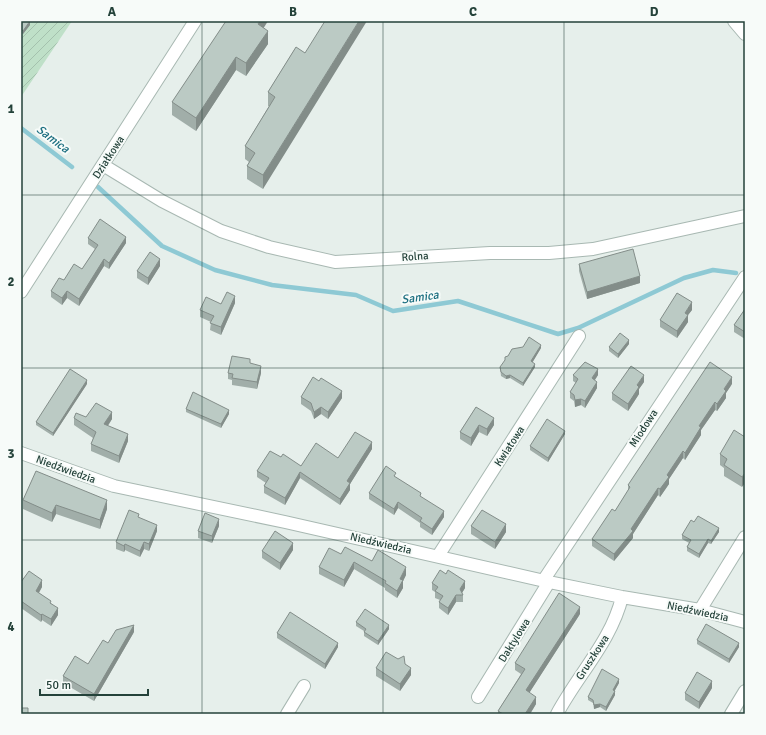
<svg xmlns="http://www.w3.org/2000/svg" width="766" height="735" font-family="Signika,sans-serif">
  <defs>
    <pattern id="garden-furrows" width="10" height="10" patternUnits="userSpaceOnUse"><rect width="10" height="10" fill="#bfe0c8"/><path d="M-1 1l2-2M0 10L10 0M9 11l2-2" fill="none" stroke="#a4c1ad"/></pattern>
  </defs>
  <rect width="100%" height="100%" fill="#e6efeb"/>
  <path fill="url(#garden-furrows)" d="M21,21H72L21,97Z"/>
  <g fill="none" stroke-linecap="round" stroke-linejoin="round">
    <path stroke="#8ec9d4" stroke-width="4.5" d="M21,128L72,167
      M98,187L162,246L215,270L272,285L356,295L393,311L458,301L558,334L578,328L684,278L713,270L736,273"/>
    <g stroke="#a8b8b2" stroke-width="14">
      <path id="minor" d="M734,21L745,34
        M103,165L162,201L221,231L269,247L335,262L490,253H549L593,249L745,216
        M21,292L195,21
        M21,453L114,486L285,522L549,582L622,597L700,610L745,622
        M438,556L579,336
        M543,581L745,277
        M700,610L745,537
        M478,697L549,582
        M287,714L304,686
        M557,714C577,676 612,640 622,597
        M731,714L745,691"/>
    </g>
    <use href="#minor" stroke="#fff" stroke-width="12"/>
  </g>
  <path fill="#a1aea9" d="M21,21L30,25L23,34L21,33Z
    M264,28L268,44L246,76L236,70L196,131L172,115V102Z
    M296,47L263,189L247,179V166L249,162L245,159V146L269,106H268V92Z
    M88,238L126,243L109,269L104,266L79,306L67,298L62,305L51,297V291L64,280L82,269L95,249L88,244Z
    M579,264L640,283L587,299L579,271Z
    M160,266L148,285L137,278V271Z
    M235,303L221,335L210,330L211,322L200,317V310L221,304Z
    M745,309V339L734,332V325Z
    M692,310L688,315V322L677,338L660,327V320Z
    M629,344L618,358L609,351V347Z
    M541,348L532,362L535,367L523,386L510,378L506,379L501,376L500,367Z
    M250,364L261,373L257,389L232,385V380L228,379V373Z
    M573,375H598L595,380L597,388L585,408L581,405L575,407L574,401L570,398V392L576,383L573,381Z
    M644,382L639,389V394L628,411L612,400V393Z
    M87,384L53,436L36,425V422Z
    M732,384L726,393V398L717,411L715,410L701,430V435L693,447L685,460L683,458L669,479V484L660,497L658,495L633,534V538L614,561L592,546V539L615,511L628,491V485Z
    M301,397L342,398L328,419L321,414L314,419L311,411L301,404Z
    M476,407L494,425L487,436L479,432L471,446L460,439V432Z
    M186,409L229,414L221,428L186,412Z
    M86,417L112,419L108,426L128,441L119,463L91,451V444L93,438L74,425V418Z
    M565,434L548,462L530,450V446Z
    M745,437L742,487L724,476V468L720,465V454Z
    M372,449L350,484V490L340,505L300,478L285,505L264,493V486L266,483L257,477V471L281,457L301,466L338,458Z
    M396,477L421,497L444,517L432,535L420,527V523L398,508L394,515L369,499V493Z
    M23,500L107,509L100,529L56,514L52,522L23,509Z
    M139,518L157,531L149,551L144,549L140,557L125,550L124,552L116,549V542Z
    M694,522L719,532L711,544L708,543L699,558L687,551V547L689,543L682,539V535Z
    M219,526L212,543L198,538V531Z
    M471,526L506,532L495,549L471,534Z
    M293,550L280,570L262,558V551Z
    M341,554L372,561L406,575L403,581V588L397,598L385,590V588L354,569L344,587L319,574V567Z
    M21,582L42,587L39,593L51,603L58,615L51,626L42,620L41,622L21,608Z
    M432,583L465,588L462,593L463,595V602H456L448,615L439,608V602L440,600L435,598V592L432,590Z
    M580,614L529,693L536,704L530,714H498V711L521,674L515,670V663Z
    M356,622L389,629L378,645L364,636V631L356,626Z
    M134,632L94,701L63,683V676L88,664Z
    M277,633L338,647L325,669L277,638Z
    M697,640L739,647L729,663L697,644Z
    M405,664L411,675L400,691L376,676V668Z
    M619,683L614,691L615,695L606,711L600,707L594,709L593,703L588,700V697Z
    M712,688L699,709L685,700V693Z"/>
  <path fill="#838d89" d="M30,21V25L23,34V31Z
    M260,21H268L258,37V24Z
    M359,21H367L263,189V175Z
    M268,31V44L246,76V63Z
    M236,57V70L196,131V118Z
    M126,237V243L109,269V263Z
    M104,259V266L79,306V299Z
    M160,259V266L148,285V278Z
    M640,276V283L587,299V292Z
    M67,291V298L62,305V298Z
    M235,296V303L221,335V327Z
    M692,302V310L688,315V322L677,338V331L685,313Z
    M629,340V344L618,358V354Z
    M541,345V348L531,365V361Z
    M535,364V367L523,386V383Z
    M261,366V373L257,389V382Z
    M598,369V375L592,384V378Z
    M510,375V378L506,379V376Z
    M644,375V382L639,389V394L628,411V404L637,385Z
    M732,377V384L726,393V398L717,411V404L724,389Z
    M87,380V384L53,436V433Z
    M597,382V388L585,408V401Z
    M342,391V398L328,419V412Z
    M581,399V405L575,407V400Z
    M715,402V410L701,430V435L685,460V453L699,426Z
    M321,407V414L314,419V412Z
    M229,410V414L221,428V424Z
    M112,412V419L104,431V424Z
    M494,418V425L487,436V429Z
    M479,425V432L471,446V438Z
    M565,431V434L548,462V458Z
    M128,434V441L119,463V456Z
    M372,442V449L350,484V490L340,505V499L347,481Z
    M683,451V458L669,479V484L660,497V489L667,475Z
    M300,472V478L285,505V498Z
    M745,473V483L742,487V477Z
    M658,488V495L633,534V538L614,561V554Z
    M107,500V509L100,529V520Z
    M398,502V508L394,515V509Z
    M56,505V514L52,522V513Z
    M444,511V517L432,535V529Z
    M219,519V526L212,543V536Z
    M506,524V532L495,549V542Z
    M157,525V531L149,551V544Z
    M719,528V532L711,544V541Z
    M708,539V543L699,558V554Z
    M144,542V549L140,557V551Z
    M293,543V550L280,570V563Z
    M125,544V550L124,552V546Z
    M354,562V569L344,587V580Z
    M406,567V575L403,581V588L397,598V591L400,579Z
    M42,580V587L36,597V591Z
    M465,581V588L460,596V589Z
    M456,595V602L448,615V608Z
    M580,607V614L526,698V690Z
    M58,608V615L51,626V619Z
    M42,614V620L41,622V615Z
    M134,625V632L94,701V694Z
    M389,625V629L378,645V641Z
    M338,643V647L325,669V664Z
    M739,643V647L729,663V659Z
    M411,668V675L400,691V684Z
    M619,679V683L613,694V690Z
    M712,681V688L699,709V702Z
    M615,691V695L606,711V707Z
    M536,697V704L530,714H525Z
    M600,704V707L594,709V705Z"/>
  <path fill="#bbcac4" stroke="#838d89" d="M21,21H30L23,31L21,29Z
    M226,21H260L258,24L268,31L246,63L236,57L196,118L172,102Z
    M325,21H359L263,175L247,166L255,153L245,146L275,97L268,92L296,47L305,53Z
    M100,219L126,237L109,263L104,259L79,299L67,291L62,298L51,291L59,278L64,280L74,264L82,269L98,245L88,238Z
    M633,249L640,276L587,292L579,264Z
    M150,252L160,259L148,278L137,271Z
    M227,292L235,296L221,327L210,323L214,316L200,310L206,297L221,304Z
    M677,293L692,302L685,313L688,315L677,331L660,320Z
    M745,309V332L734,325Z
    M620,333L629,340L618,354L609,347Z
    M529,337L541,345L531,361L535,364L523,383L510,375L506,376L501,372L500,367L505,360V357L508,356L512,349L523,347Z
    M232,356L250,359V363L261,366L257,382L232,378L233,374L228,373Z
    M585,362L598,369L592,378L597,382L585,401L581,399L575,400L574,395L570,392L578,379L573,375Z
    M710,362L732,377L724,389L726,391L717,404L715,402L699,426L701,427L685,453L683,451L667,475L669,477L660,489L658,488L631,529L633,531L614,554L592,539L612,509L615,511L630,487L628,485Z
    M631,366L644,375L637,385L639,387L628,404L612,393Z
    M70,369L87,380L53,433L36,422Z
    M313,377L319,381L321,378L342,391L328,412L321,407L314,412L311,403L301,397Z
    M193,392L229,410L221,424L186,409Z
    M96,403L112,412L104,424L128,434L119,456L91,444L96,432L74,418L76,413L86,417Z
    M476,407L494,418L487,429L479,425L471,438L460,432Z
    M547,419L565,431L548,458L530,446Z
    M734,430L745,437V473L742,477L724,465L727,459L720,454Z
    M355,432L372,442L347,481L350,483L340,499L300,472L285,498L264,486L269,478L257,471L270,451L281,457L283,454L301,466L316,443L338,458Z
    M386,466L396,473L394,476L421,493L420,496L444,511L432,529L420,521L422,518L398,502L394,509L369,493Z
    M36,471L107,500L100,520L56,505L52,513L23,500Z
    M129,510L139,514L138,517L157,525L149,544L144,542L140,551L125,544L124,546L116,542Z
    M482,510L506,524L495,542L471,526Z
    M205,513L219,519L212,536L198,531Z
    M698,516L719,528L711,541L708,539L699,554L687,547L691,540L682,535L691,520L694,522Z
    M275,531L293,543L280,563L262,551Z
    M345,547L372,561L378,550L406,567L400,579L403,580L397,591L385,583L386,581L354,562L344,580L319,567L329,548L341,554Z
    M440,570L446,574L448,570L465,581L460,589L463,595H456L448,608L439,602L443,596L435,591L438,587L432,583Z
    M29,571L42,580L36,591L51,601L50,603L58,608L51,619L42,614L41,615L21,601V582Z
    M559,593L580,607L526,690L536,697L525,714H503L498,711L525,669L515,663Z
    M365,609L389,625L378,641L364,632L366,629L356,622Z
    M290,612L338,643L325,664L277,633Z
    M706,624L739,643L729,659L697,640Z
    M134,625L94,694L63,676L75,656L88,664L103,640L108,643L116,630Z
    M386,652L398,659L404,656L405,664L411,668L400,684L376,668Z
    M602,669L619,679L613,690L615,691L606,707L600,704L594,705L593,700L588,697Z
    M697,672L712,681L699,702L685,693Z
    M21,708H28V714H21Z"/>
  <path fill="none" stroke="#24423a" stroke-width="1" stroke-opacity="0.55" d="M202,21V714M383,21V714M564,21V714M21,195H745M21,368H745M21,540H745"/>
  <g text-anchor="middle" stroke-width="4" stroke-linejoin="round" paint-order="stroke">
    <g font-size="11" fill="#24423a" stroke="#f7fbf9">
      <text transform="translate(108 157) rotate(-57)" y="4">Działkowa</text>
      <text transform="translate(415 256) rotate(-4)" y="4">Rolna</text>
      <text transform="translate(643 428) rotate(-57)" y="4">Miodowa</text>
      <text transform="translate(509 446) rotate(-57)" y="4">Kwiatowa</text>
      <text transform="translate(66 469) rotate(20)" y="4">Niedźwiedzia</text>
      <text transform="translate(381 543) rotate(13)" y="4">Niedźwiedzia</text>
      <text transform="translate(698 611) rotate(12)" y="4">Niedźwiedzia</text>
      <text transform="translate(514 640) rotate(-58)" y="4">Daktylowa</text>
      <text transform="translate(592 657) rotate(-57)" y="4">Gruszkowa</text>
    </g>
    <g font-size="12" font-style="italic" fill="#1c6f80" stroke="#f7fbf9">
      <text transform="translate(53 139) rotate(37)" y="4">Samica</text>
      <text transform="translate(420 297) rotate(-8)" y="4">Samica</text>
    </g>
  </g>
  <rect width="766" height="735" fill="none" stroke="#f7fbf9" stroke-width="44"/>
  <path d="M40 689v6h108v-6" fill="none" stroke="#24423a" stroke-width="2"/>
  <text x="46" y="689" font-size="12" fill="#24423a" stroke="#f7fbf9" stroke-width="3" paint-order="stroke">50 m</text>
  <rect x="22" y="22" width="722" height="691" fill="none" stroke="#24423a" stroke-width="1.5"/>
  <g font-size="13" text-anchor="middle" font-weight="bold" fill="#24423a">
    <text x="112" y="16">A</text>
    <text x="293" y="16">B</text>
    <text x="473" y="16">C</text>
    <text x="654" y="16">D</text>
    <text x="11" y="113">1</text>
    <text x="11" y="286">2</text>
    <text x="11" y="458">3</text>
    <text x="11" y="631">4</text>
  </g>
</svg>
